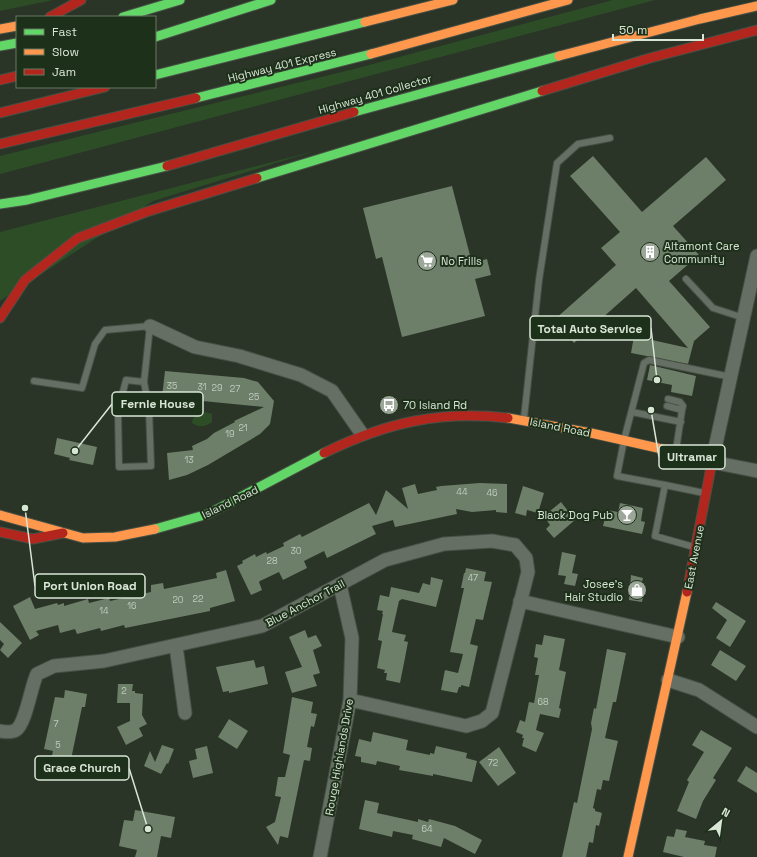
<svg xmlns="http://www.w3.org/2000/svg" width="757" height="857" font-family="'Space Grotesk',sans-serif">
  <rect width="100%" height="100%" fill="#2a3528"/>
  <path fill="#2d4d27" d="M0,0H53L0,11Z
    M613,0H655L0,174V156L354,69Z
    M315,151L153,201L0,301V232Z
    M205,412L212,414V422C205,427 199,428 192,423C193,415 197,414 205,412Z"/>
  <path fill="#6d7e69" d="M593,156L642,212L706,157L726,180L673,226L699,255L669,281L710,327L694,341L688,364L631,353L634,336L688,348L636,288L574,343L554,320L616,265L601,248L620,232L570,176Z
    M452,186L472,263L487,259L491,275L475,279L485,316L402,337L382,257L376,259L363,208Z
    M650,365L696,376L692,396L671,392L672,385L647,380Z
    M165,371L244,378L258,382L274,401L270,424L260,434L208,465L187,475L169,480L167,453L193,450L192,446L207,439L214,433L235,422L234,421L264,407L162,397Z
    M57,438L97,447L93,465L69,460L70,458L54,454Z
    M480,483L507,484V513L496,512V510L472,512L456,509L457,514L395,527L393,520L372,526L376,534L327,558L324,551L304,561L307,568L283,580L279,572L260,581L259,582L262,590L251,595L237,566L243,563L242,561L255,554L256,557L266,552L267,554L284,546L283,543L300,534L302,537L369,503L376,515L386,490L408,509L402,488L415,484L418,494L437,490L436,487L441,486Z
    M523,486L544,493L538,513L527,510L526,516L515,513Z
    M561,502L575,520L554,538L546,529L550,525L544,516Z
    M620,503L643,508L641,521L645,522L642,534L603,526L607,510L618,512Z
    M562,552L576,555L572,573L578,574L575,586L564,584L566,576L558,575Z
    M466,568L486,572L484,581L492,582L483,620L476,619L470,644L478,646L469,687L461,685V687H459L457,693L441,690L445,670L458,673L463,654L450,652L464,588H461L464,573H465Z
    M226,570L235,601L210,608V611L125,628L124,625L101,631L100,628L77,634L75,629L60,633L58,625L36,631L39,635L30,640L13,606L30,597L35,609L57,603L58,605L64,603V606L88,599L89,603L109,598L110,601L151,592V585L163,583L164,589L217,578L216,573Z
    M631,575L643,578L641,586L645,587L642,602L629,600Z
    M431,577L443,580L436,607L402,599L399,601L392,632L406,635L404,641L408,642L404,663L400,683L386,680L387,673H384L385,670L377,668L382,641L378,640L383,614H382L383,611L377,610L380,595L389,597L391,587L419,593L423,583L430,585Z
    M716,602L746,621L730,647L716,638L727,620L712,608Z
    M0,622L22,643L8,658L0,650L4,644L0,640Z
    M305,630L308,638L316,635L322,646L313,650L320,673L313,675L317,686L292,693L285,672L302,667L289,637Z
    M544,635L565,639L559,670L566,672L559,708L561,709L559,718L540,714L536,730L544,733L536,752L522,746L524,738H522L523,735L516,732L520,720L525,722L529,702L534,703L539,675H535L538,658L534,657L536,644L542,645Z
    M607,649L626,653L616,702H613L605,738L618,741L615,754L609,781L603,780L601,790L597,789L593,808L595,809V811L602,813L599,826L596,825L593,843L589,842L586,857H562L574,802L577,803L592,729L591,723L594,708L596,709Z
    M720,650L746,666L736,681L711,665Z
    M254,660L256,668L264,666L268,684L229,693V691L223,692L216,667Z
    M118,684H133L132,691H135V693L143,694L142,715L147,724L139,728L143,736L126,745L117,727L130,721V703H117Z
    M65,690L87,694L85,707H82L70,764L51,760L53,751L44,749L55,697L64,698Z
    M292,697L313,702L311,713L317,714L314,727L311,726L307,747L312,748L310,761L304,760L288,838L280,836L278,845L266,827L275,822L281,797L275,796L278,777H285L290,755L283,753Z
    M229,719L248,731L237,749L218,737Z
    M701,730L732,748L713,778L716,780L703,801L696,819L677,811L689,782L687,780L704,752L692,745Z
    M373,732L408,740L406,750L430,755V753L434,754L436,746L467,753L466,758L477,761L472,782L433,774V776L399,770L400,766L377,761L376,765L361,762V757L355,756L359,739L371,742Z
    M162,745L174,749L168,764L167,763L161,774L144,766L150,751L155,762Z
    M207,746L213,773L193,778L189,761L197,759L195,749Z
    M499,747L516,773L498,786L479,762Z
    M746,766L757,773V793L737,781Z
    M365,800L379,803L377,813L418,822V819L428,822L429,819L455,826L482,840L475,854L444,838L441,847L412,839L413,835L393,831L392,837L359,829Z
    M135,810L175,817L171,838L161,836L157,857H135L137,850L119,846L124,820L133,821Z
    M676,829L687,831L685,837L705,841L704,845L717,847L715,857H684L663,852L667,836L674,837Z"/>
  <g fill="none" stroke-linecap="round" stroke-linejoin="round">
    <g stroke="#475045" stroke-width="8">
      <path id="lane" d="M686,279L713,308L744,318
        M34,381L82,388L95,344L105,330L150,326L144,382L149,409L151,466L119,467L118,411L126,380L144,382
        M668,399L680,402L683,406L682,410
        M667,406L682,410L676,450
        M632,412L681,422
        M524,418L539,280L557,163L578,144L610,138
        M665,485L617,476L624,440L644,363L649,360L731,377
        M694,547L655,536L665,485L704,493"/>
    </g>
    <g stroke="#475045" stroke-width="15">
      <path id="street" d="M757,256L712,462L757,471
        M150,326L195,347L239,356L301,375L332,391L362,434
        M520,601L678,637
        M176,646L185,713
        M668,680L699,690L757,727
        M0,731C5,732 11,733 16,730C26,723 31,686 37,674L54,666L104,661L262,626L385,560L444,544L492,541L515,545L526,558L528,572L492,713L482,721L466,726L350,700
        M320,857L350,700L352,638L340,585"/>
    </g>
    <g stroke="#475045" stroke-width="11">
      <path id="fast" d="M123,17L180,0
        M155,37L271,0
        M0,46L17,43
        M155,75L365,22
        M196,98L371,54
        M354,112L559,56
        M257,178L542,91
        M0,204L27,200L167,166
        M155,529L208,514L324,453"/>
    </g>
    <g stroke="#475045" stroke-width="11">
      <path id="slow" d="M365,22L453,0
        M0,29L17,26
        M371,54L568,0
        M559,56L700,19L757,6
        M508,418L591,433L671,451
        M0,515L83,538L115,537L155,529
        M628,857L687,592"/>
    </g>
    <g stroke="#475045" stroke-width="11">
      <path id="jam" d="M50,17L81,0
        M0,80L17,76
        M542,91L650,58L757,30
        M0,113L105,87
        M0,144L196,98
        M167,166L354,112
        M0,318L25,280L78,238L146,212L257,178
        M671,451L712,462L687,592
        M324,453C385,423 440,410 508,418
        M0,532L33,539L63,533"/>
    </g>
    <use href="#lane" stroke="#666f64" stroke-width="6"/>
    <use href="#street" stroke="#666f64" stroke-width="13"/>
    <use href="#fast" stroke="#63d668" stroke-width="9"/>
    <use href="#slow" stroke="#ff974d" stroke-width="9"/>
    <use href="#jam" stroke="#b3261e" stroke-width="9"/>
  </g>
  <defs>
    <g id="building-disc" transform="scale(1)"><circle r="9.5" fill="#9ca799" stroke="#1d3019"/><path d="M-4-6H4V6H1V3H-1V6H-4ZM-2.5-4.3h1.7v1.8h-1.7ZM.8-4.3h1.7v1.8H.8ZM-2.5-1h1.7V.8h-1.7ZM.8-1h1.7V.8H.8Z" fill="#fff"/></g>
    <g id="supermarket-disc" transform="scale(1)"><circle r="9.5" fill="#9ca799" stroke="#1d3019"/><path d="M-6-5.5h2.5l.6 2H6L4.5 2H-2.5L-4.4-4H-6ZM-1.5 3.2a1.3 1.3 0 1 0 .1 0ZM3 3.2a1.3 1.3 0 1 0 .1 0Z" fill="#fff"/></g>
    <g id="bus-disc" transform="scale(1)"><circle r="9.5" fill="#9ca799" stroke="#1d3019"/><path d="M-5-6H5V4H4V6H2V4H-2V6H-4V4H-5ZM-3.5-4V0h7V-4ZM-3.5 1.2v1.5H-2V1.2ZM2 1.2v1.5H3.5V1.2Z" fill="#fff"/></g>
    <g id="bar-disc" transform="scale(1)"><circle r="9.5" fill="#9ca799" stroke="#1d3019"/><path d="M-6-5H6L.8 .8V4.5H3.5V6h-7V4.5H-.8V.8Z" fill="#fff"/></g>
    <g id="shop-disc" transform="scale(1)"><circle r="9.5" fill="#9ca799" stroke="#1d3019"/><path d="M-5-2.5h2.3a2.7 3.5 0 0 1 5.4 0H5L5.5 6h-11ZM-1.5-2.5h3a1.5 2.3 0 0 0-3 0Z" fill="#fff"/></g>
  </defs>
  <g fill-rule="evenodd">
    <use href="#building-disc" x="650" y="252"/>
    <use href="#supermarket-disc" x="427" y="261"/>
    <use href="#bus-disc" x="389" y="405"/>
    <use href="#bar-disc" x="627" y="515"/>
    <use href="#shop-disc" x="637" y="590"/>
  </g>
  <g text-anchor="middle" stroke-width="4" stroke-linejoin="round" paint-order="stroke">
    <g font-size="9" fill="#becbbb">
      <text x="172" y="389">35</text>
      <text x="202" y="390">31</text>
      <text x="217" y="391">29</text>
      <text x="235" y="392">27</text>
      <text x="254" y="400">25</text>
      <text x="243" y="431">21</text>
      <text x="230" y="437">19</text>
      <text x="189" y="463">13</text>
      <text x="462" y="495">44</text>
      <text x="492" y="496">46</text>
      <text x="296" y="554">30</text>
      <text x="272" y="564">28</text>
      <text x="473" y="581">47</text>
      <text x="198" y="602">22</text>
      <text x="178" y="603">20</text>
      <text x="132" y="609">16</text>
      <text x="104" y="614">14</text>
      <text x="124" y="694">2</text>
      <text x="543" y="705">68</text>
      <text x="56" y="727">7</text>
      <text x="58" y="748">5</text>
      <text x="493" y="766">72</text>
      <text x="427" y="832">64</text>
    </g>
    <g font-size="11" fill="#d9e5d6" stroke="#1d3019">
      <text transform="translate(282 65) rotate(-14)" y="4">Highway 401 Express</text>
      <text transform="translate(375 94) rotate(-16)" y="4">Highway 401 Collector</text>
      <text transform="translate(560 427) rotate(11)" y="4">Island Road</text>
      <text transform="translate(230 502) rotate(-26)" y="4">Island Road</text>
      <text transform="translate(694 557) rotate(-79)" y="4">East Avenue</text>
      <text transform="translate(305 603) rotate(-28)" y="4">Blue Anchor Trail</text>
      <text transform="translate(339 757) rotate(-80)" y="4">Rouge Highlands Drive</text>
    </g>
    <g font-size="11" fill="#d9e5d6" stroke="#1d3019" text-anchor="start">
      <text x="664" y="250">Altamont Care<tspan x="664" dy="13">Community</tspan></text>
      <text x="441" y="265">No Frills</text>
      <text x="403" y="409">70 Island Rd</text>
      <text x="613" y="519" text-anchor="end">Black Dog Pub</text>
      <text x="623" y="588" text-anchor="end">Josee's<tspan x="623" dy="13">Hair Studio</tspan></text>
    </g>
  </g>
  <path fill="none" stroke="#d9e5d6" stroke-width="1.5" d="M657 380L651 328M75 451L112 404M651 410L659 457M25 508L35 586M148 829L129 768"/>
  <g fill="#d9e5d6" stroke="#1d3019" stroke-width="1.5">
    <circle cx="657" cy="380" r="4"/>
    <circle cx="75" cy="451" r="4"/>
    <circle cx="651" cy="410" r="4"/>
    <circle cx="25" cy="508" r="4"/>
    <circle cx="148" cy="829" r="4"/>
  </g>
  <g fill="#1d3019" stroke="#d9e5d6" stroke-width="1.5">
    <rect x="530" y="316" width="121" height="24" rx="4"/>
    <rect x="112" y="392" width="91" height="24" rx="4"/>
    <rect x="659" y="445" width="66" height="24" rx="4"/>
    <rect x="35" y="574" width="110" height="24" rx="4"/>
    <rect x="35" y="756" width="94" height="24" rx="4"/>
  </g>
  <g font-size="12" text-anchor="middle" font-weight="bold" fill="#d9e5d6">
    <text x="590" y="333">Total Auto Service</text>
    <text x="158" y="408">Fernie House</text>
    <text x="692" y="461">Ultramar</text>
    <text x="90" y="590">Port Union Road</text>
    <text x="82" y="772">Grace Church</text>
  </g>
  <rect x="16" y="16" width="140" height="72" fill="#1d3019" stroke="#687865"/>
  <rect x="24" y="29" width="20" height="6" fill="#63d668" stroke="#687865"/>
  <text x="52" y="36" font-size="12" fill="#d9e5d6">Fast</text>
  <rect x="24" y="49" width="20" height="6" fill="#ff974d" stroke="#687865"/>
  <text x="52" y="56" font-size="12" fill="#d9e5d6">Slow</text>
  <rect x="24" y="69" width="20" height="6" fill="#b3261e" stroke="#687865"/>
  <text x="52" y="76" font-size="12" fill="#d9e5d6">Jam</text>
  <g transform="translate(721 821) rotate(29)" stroke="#1d3019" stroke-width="3" paint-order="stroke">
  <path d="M0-3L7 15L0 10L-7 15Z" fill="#d9e5d6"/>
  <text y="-6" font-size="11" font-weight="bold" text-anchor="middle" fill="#d9e5d6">N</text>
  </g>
  <path d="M613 34v6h90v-6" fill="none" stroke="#d9e5d6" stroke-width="2"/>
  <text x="619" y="34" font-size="12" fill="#d9e5d6" stroke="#1d3019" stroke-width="3" paint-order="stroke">50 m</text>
</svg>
